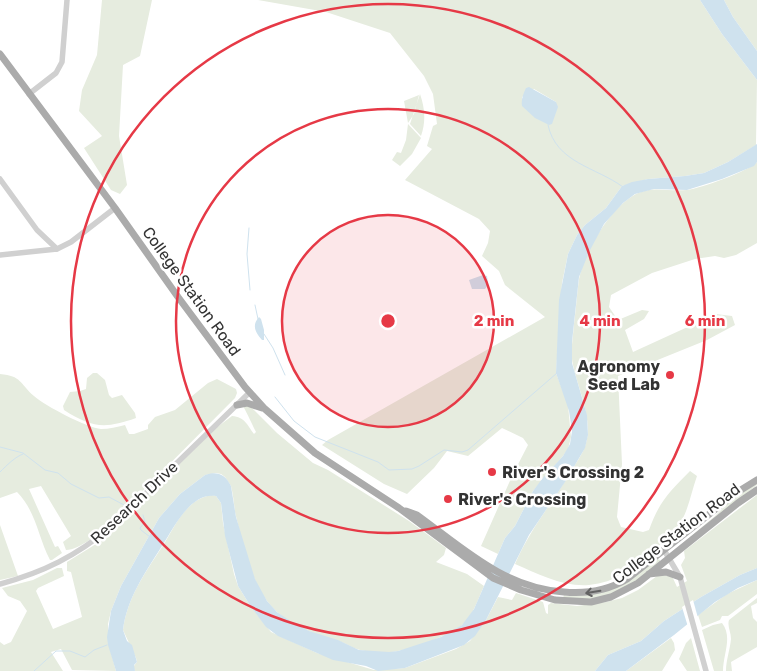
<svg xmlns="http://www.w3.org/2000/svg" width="757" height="671" font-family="Rubik,sans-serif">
  <rect width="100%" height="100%" fill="#fff"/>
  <path fill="#e6ecdf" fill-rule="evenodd" d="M102,0H152L140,56L123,65L119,136L127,185L120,194L111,190L84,148L102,136L79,111L82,90L97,55Z
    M258,0H700L722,34L757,80L756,145L728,162L704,173L685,176L648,179L622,186L606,208L585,225L577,235L568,254L562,283L556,373L568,405L571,437L568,449L563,456L533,491L515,526L505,538L498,554L481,546L513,474L528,445L523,438L502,428L468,456L447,451L434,468L407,494L384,484L322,445L328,440L545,317L505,285L499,271L482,256L488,243L490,231L479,219L405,180L432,149L427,146L433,126L437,124L433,94L424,76L390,33L326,12ZM534,89L556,102L522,106V97Z
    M724,0H757V51L733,17Z
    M420,94C425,108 426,122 421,136L410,124Z
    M419,95L414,114L408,123L404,101Z
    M408,124L421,138L412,154L400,166L392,160L397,152L401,153L406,140Z
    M757,162V243L736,255L724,258L715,256L695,259L652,273L611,295L609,307L618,320L642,310L649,311L644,319L625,330L633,352L716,314L732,316L735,325L707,340L618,376L622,464L617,517L621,527L643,532L649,530C659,502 669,492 690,471L697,476C692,490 689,507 682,520C671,539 628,573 608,581C602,583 595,584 589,585C563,587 538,574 515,564C530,529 553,502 572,470C577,461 584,452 586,443C593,419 578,389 573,365C570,352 573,338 574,324C576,309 577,293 579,279C584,254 604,220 622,204C646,182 660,192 687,190C701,188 747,172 757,162Z
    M93,373H97L105,380L109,395L112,398L122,395L135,413L136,418C105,429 92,428 64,410L63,406L70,392L80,391L86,389L87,378Z
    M0,374C22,376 19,383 34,396C45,406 88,428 101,429C109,429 117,427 125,425L129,434H134L148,429V425L155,417L175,410L208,383L217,379L236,389L237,393L235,398L111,523C100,532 80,550 66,550L63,542L71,536L41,486L29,489L55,547L58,546L62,553L52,560H50C38,537 36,511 17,492L0,498Z
    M243,406H250L277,433L313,463L328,470L409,521L446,548L444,555L436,562L467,574L484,586C478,599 473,616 462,625C449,636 407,651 391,652C381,653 370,652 360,650C352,648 344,642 336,640C311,634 283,622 267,601C249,576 242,541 235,512C234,503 233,494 231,486L225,477L221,474L216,473L205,475L180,494L159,518L121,586L111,611L108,624V642L116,671L72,670L61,649L51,652L63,671H0V642L4,645L11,642L27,611L20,601L8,596L2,588L33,580L57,568H62L64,576L38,588L36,591L53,629L82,617L71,572L67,571V562L96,544L111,531L216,428L232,416C245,417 247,425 254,434L256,432C251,422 248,415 243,406Z
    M757,483V485L677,548L715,516L729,502Z
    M212,495L216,496L221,503L223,523L234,574L238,586L251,607L271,632L317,653L374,670L405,668L456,649L470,641L486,620L498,597L512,600L516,593L543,602L546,613L548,614V605L551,603L577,606L606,602L622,598L638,590L657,576L665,573L666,576H672L677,587L687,581L681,565L685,558L684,551L757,495V568L740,575L701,597L664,621L641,641L608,655L595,671H135L133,667L137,662L136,658L123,630C127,598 145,573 162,547C175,527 185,499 212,495Z
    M0,525L18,576L0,580Z
    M657,559L660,560V562C639,579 616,598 587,599C579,599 571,598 563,598L564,595L567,596L594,594Z
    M757,580V594L732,613L728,616H722L720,620L702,627L698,615L727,594Z
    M757,598V603L751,606L753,618L757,622V647L731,662L732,671H726C726,660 730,650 731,639C731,632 727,626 729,620Z
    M722,623C733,637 723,654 723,671H714L702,630L713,625Z
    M671,638L674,643L675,650L662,671H626Z
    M691,638L700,671H687L679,659L686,643Z"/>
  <path fill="#cfe2ee" d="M700,0H724L733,17L757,51V80L722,34Z
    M529,87L556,102L558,107L552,124L549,125L535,118L522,106C521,100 523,94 526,88Z
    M757,144V162L754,166L722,179L687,190L654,189L635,194L623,203L604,224L589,252L579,277L572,342V363L587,415L588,435L585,448L565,482L529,535L486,620L475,636L464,645L405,668L378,671L366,666L333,660L278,636L266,627L251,607L238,586L225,536L221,503L216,496C190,492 174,528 162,546C145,573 127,598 123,630L127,641L132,645L137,662L134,665L135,671H116L108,645L107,637L111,611L121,586L159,518L180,494L205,475C217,471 225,474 231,486L236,517L255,579L267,601L277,612L292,622L309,631L338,640L359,650L389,652L398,651L441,637L462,625L474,609L505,538L515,526L533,491L542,479L563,456L570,444L572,431L569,411L556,373L559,300L568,254L577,235L585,225L606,208L622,186L632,182L648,179L685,176L704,173L728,162Z
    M483,275L487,276C488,281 488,286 485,289H472L469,280Z
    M259,317L261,319L264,330V340H262C256,333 251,326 259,317Z
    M757,568V580L738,588L715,602L674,635L626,671H595L608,655L641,641L664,621L701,597L740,575Z"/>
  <path fill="#fff" d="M693,600L698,618L688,627L682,607Z"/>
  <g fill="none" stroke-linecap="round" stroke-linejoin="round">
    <path stroke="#cfe2ee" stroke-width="1" d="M548,125C556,163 596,167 623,187
      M249,228L247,254L250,290
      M255,305L258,319
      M264,334L273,348L285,375
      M275,397L294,421L315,437L378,462L389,470L412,469L419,466L444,450L462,452L468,450L557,373
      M0,447L23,453L45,470L58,473L71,484L99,498L109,497L124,505
      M0,472C7,465 15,457 23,454
      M143,515L145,522L140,528L141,530L150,537
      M34,671L56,651H70L85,657L94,650L107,645"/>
    <path stroke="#d0d0d0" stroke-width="5.5" d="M29,94L56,73L62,62L67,0
      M0,179L37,230L57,249
      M0,255L57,249L71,242L115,208
      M664,550L680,577L706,671
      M0,584C44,572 76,556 111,527L250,392"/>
    <path stroke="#ababab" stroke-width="7" d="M0,54L115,208L178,297L245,387L265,409L315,453L399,508L493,578L521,590L555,600L591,602L611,597L638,583L738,503L757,490
      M237,405L247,403L262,408
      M406,511L417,515C464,549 504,588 564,592C587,594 607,591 627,579L736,493L757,480
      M649,574L666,572L680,577"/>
  </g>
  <defs><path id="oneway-shaft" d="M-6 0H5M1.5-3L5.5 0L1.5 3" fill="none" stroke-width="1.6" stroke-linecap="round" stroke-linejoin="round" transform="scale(1.25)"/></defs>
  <use stroke="#636363" href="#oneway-shaft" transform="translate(593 592) rotate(171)"/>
  <circle cx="388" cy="321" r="106" fill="#e63946" fill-opacity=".12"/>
  <g fill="none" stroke="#e63946" stroke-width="2.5">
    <circle cx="388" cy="321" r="106"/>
    <circle cx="388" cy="321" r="212"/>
    <circle cx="388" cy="321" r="317"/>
  </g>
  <g fill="#e63946" stroke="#fff" stroke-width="2">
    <circle cx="670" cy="375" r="5"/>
    <circle cx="492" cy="472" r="5"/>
    <circle cx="448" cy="499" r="5"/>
  </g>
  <g text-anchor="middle" stroke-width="5" stroke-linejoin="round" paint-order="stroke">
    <g font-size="16" fill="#333" stroke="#fff">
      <text transform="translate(192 291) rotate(54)" y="6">College Station Road</text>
      <text transform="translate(134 502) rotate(-43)" y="6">Research Drive</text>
      <text transform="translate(676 533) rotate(-37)" y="6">College Station Road</text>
    </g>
    <g font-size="16" font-weight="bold" fill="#333" stroke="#fff" text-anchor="start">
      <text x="660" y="372" text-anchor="end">Agronomy<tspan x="660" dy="18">Seed Lab</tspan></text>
      <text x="502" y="478">River's Crossing 2</text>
      <text x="458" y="505">River's Crossing</text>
    </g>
  </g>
  <circle cx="388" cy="321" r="8" fill="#e63946" stroke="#fff" stroke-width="2.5"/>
  <g font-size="15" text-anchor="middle" font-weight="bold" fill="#e63946" stroke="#fff" stroke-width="5" stroke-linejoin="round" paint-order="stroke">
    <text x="494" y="326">2 min</text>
    <text x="600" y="326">4 min</text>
    <text x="705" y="326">6 min</text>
  </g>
</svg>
